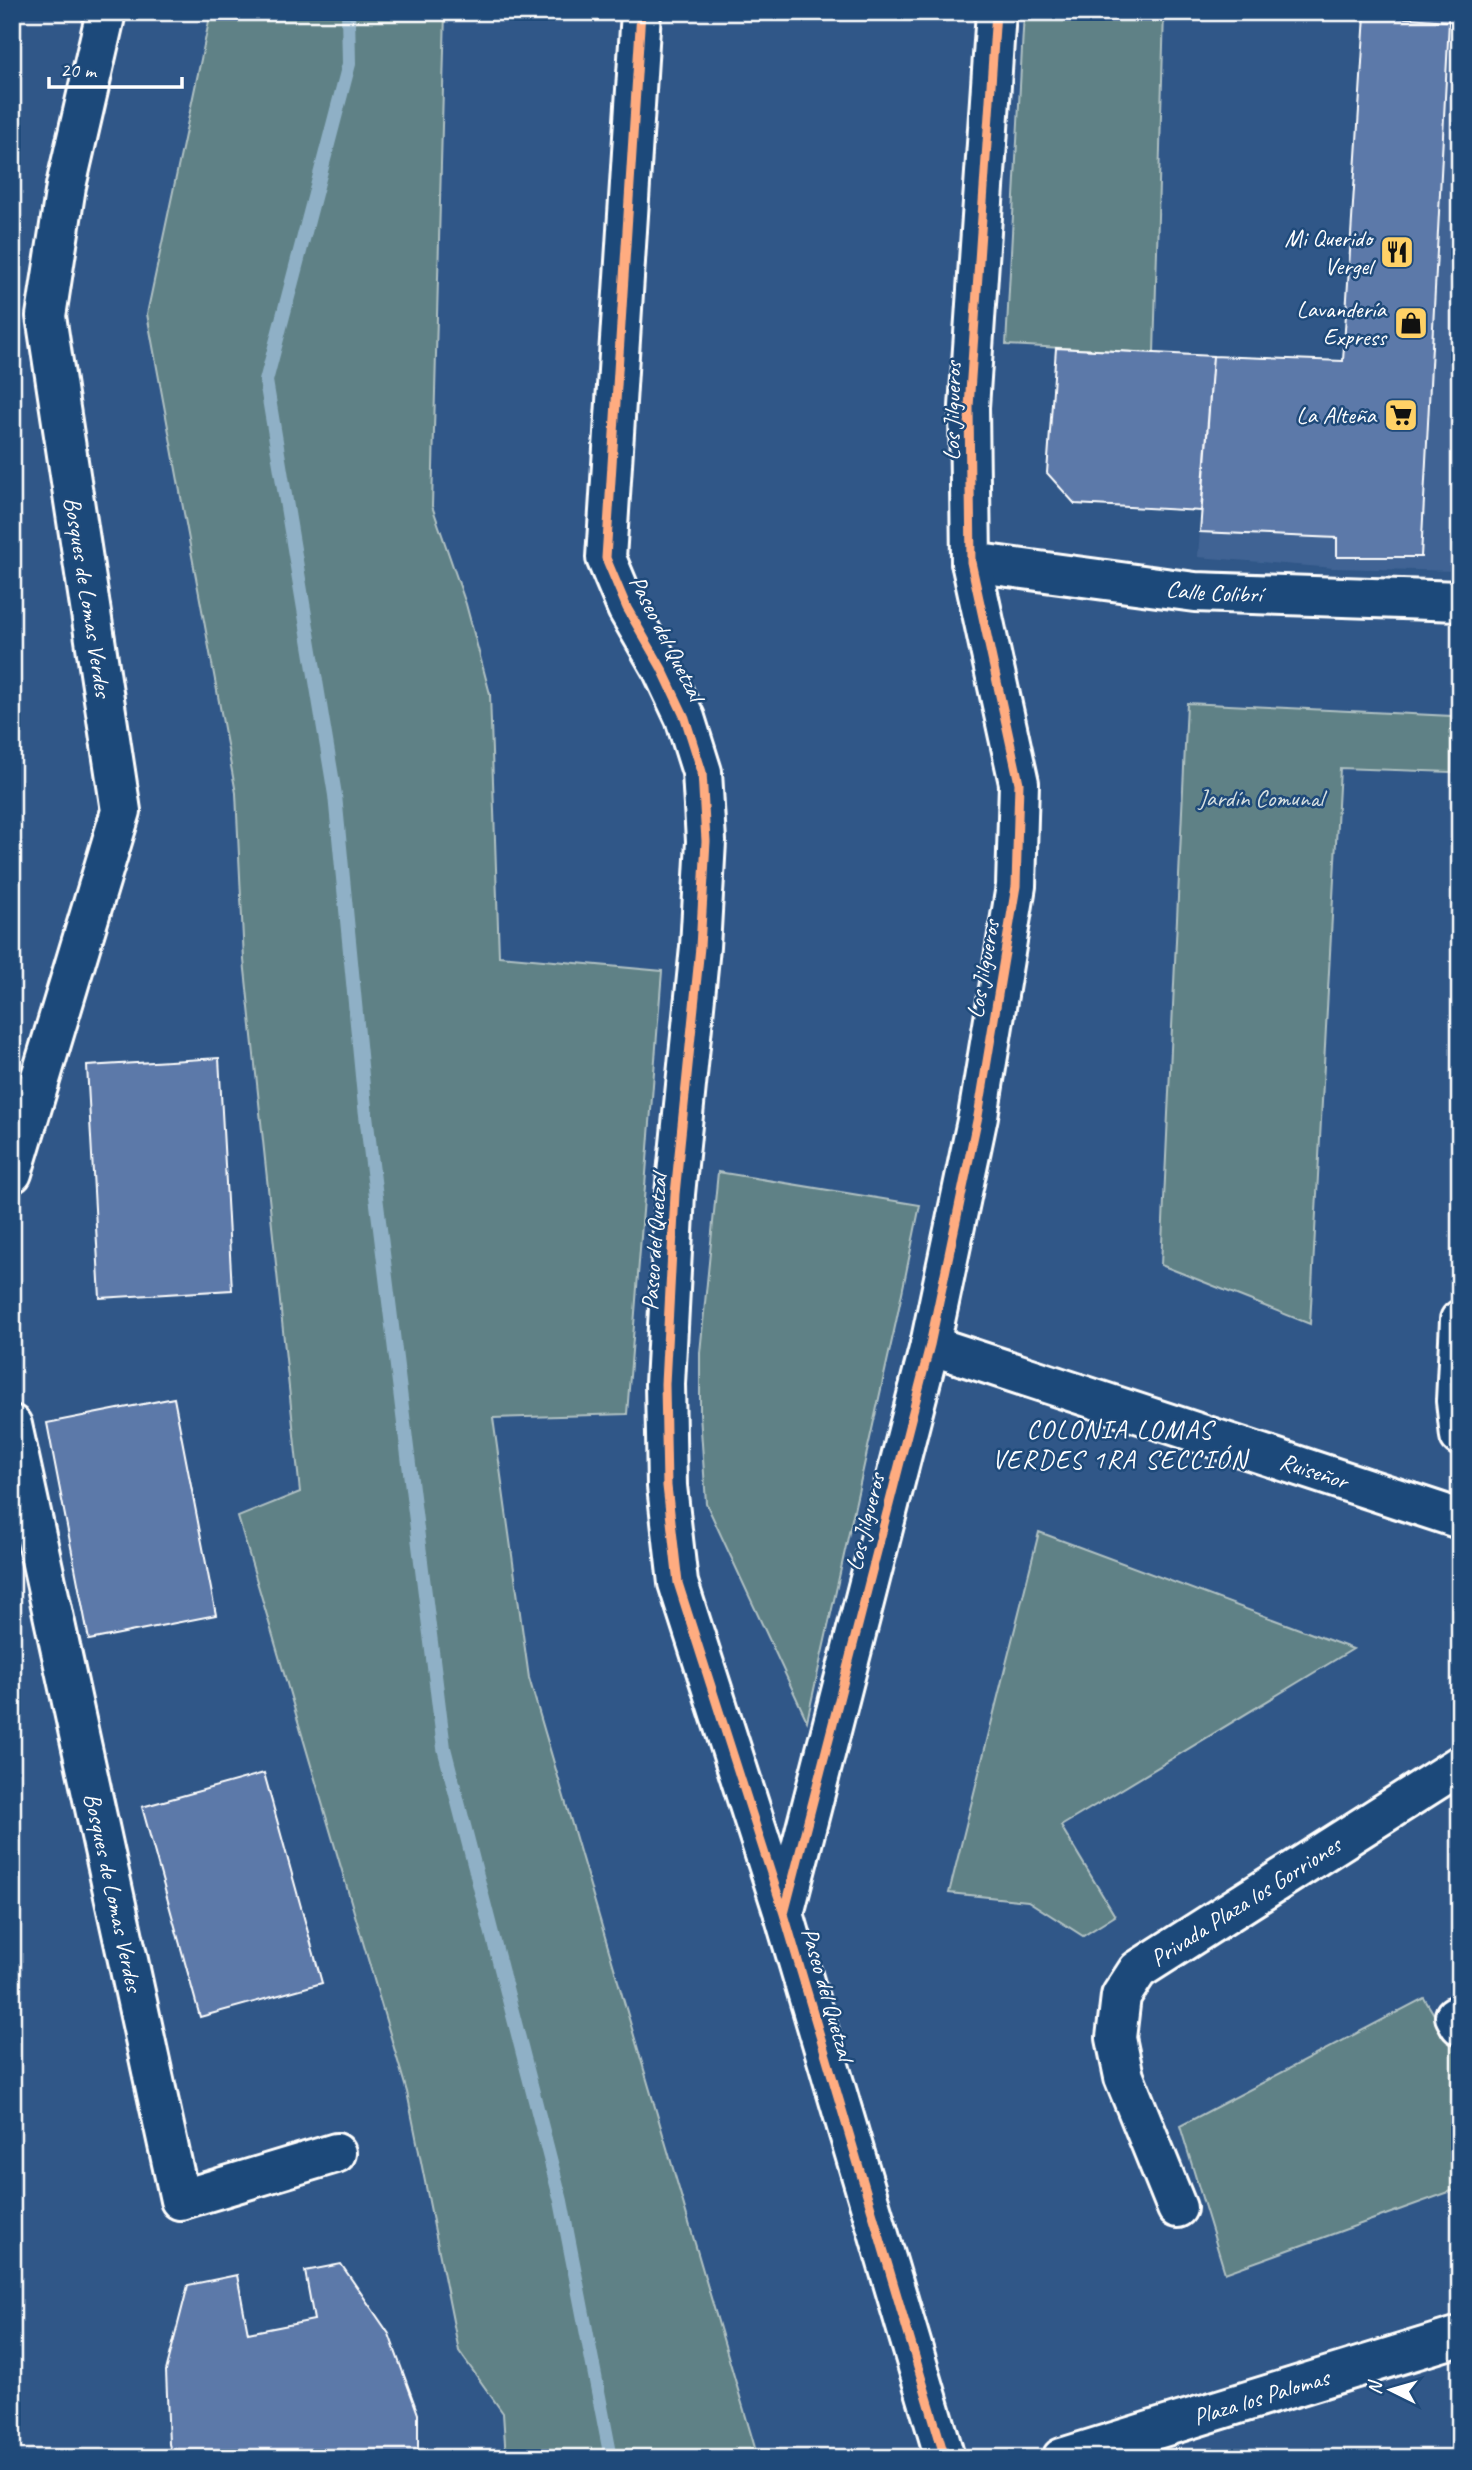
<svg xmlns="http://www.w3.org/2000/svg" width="1472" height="2470" font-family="Caveat,sans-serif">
  <rect width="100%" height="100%" fill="#305788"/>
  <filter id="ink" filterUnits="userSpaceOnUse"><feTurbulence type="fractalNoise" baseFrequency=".0143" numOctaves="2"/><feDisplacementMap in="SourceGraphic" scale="14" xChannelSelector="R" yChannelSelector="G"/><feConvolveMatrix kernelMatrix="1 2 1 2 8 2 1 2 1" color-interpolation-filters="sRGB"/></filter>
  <g filter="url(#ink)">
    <path fill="#416494" d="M1365,12H1460V571L1335,568L1198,557L1213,356L1343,360Z"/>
    <path fill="#5f8186" stroke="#afc0c2" stroke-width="2" d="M211,12H445L432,506L466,604L490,694L499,956L662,971L627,1414L493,1418L529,1678L758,2458H506L503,2413L459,2351L407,2092L238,1517L300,1492L244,960L236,793L147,314Z
      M1024,12H1164L1154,353L1006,345Z
      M1187,703L1452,716L1451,772L1340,768L1310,1324L1161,1265Z
      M718,1172L920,1205L896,1322L807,1721L706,1503L700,1414V1353Z
      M1039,1532L1353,1649L1061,1826L1115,1916L1083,1936L1028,1901L949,1893Z
      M1424,1998L1460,2057V2188L1225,2273L1180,2126Z"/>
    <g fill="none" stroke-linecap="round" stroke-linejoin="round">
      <path stroke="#8fb0c6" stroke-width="14" d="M348,12L349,64L266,381L335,795L365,1107L444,1748L561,2201L611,2458"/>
    </g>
    <path fill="#5c79a9" stroke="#fff" stroke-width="2" d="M1365,15L1449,21L1421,557H1337V538L1200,532L1213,356L1343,361Z
      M1056,348L1213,356L1201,511L1075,504L1047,473Z
      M219,1058L232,1290L100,1298L87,1066Z
      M174,1398L216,1615L89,1640L47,1423Z
      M264,1773L322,1983L200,2017L142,1807Z
      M341,2264L389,2334L418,2414V2458H173L169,2444L166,2371L188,2285L237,2275L248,2333L314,2320L305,2271Z"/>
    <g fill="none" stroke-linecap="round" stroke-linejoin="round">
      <g stroke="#fff" stroke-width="44">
        <g id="minor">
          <path d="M641,12L606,558L627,608L662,669L685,718L702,772L706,841L700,947L675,1194L665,1384L667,1486L678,1583L784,1914L945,2458"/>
          <path id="s1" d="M971,562L1195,592L1460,601"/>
          <path d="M12,1173L121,811L46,316L66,186L106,12"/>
          <path id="s2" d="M930,1345L1460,1519"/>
          <path id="s3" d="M12,1425L180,2200L336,2153"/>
          <path d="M784,1914L930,1345L978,1116L1016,886L1019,783L971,562L969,407L996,12"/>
          <path d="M1455,2016L1460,2025"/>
          <path id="s4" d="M1177,2208L1124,2077L1116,2038L1121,1996L1138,1970L1460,1765"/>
          <path id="s5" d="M1062,2458L1460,2336"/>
        </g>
      </g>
      <g stroke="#fff" stroke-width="44">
        <path id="tertiary" d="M1460,1320L1456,1401L1460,1436"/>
      </g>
      <use href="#minor" stroke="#1f4a7a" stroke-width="38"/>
      <use href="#tertiary" stroke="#1f4a7a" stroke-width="38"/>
      <g stroke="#1f4a7a" stroke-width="13">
        <path id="cycleway" d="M641,12L606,558L627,608L662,669L685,718L702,772L706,841L700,947L675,1194L665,1384L667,1486L678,1583L784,1914L945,2458
          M784,1914L930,1345L978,1116L1016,886L1019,783L971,562L969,407L996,12"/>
      </g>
      <use href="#cycleway" stroke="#ffac80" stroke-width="9"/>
    </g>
  </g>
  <defs>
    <g id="restaurant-square" transform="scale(1.75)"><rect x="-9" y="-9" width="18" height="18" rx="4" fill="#ffd166" stroke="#1f4a7a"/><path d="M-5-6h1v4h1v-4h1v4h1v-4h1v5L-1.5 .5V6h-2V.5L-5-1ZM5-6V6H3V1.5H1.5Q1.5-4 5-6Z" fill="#111"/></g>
    <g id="shop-square" transform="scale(1.75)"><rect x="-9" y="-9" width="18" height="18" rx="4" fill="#ffd166" stroke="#1f4a7a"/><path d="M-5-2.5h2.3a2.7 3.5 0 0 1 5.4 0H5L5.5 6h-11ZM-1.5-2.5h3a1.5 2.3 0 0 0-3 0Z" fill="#111"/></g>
    <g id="supermarket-square" transform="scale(1.75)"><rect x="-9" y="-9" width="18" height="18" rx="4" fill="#ffd166" stroke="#1f4a7a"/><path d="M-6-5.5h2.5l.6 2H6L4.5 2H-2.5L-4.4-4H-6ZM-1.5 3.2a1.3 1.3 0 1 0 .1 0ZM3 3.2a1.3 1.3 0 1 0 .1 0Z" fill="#111"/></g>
  </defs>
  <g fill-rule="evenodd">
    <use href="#restaurant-square" x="1397" y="252"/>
    <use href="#shop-square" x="1411" y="323"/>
    <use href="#supermarket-square" x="1401" y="415"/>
  </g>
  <g text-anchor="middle" stroke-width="5" stroke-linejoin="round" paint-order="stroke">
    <g font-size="24" fill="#fff" stroke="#1f4a7a" text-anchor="end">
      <text x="1372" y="246">Mi Querido<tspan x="1372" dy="28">Vergel</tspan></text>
      <text x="1386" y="317">Lavandería<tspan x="1386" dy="28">Express</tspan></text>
      <text x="1376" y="423">La Alteña</text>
    </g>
    <g font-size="24" fill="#fff" stroke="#1f4a7a">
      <text transform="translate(952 411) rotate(-89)" y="8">Los Jilgueros</text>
      <text dy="8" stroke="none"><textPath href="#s1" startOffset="245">Calle Colibrí</textPath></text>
      <text transform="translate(88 597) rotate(81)" y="8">Bosques de Lomas Verdes</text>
      <text transform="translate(667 638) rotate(63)" y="8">Paseo del Quetzal</text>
      <text transform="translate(983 969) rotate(-80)" y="8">Los Jilgueros</text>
      <text transform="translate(654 1242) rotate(-86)" y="8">Paseo del Quetzal</text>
      <text dy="8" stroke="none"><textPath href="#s2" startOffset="404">Ruiseñor</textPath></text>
      <text transform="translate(865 1522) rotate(-76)" y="8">Los Jilgueros</text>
      <text dy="8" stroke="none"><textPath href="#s3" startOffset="478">Bosques de Lomas Verdes</textPath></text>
      <text dy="8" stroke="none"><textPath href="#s4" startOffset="382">Privada Plaza los Gorriones</textPath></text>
      <text transform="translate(828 1994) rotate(74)" y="8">Paseo del Quetzal</text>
      <text dy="8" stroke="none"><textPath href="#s5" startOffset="208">Plaza los Palomas</textPath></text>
    </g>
    <g font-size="24" fill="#d7e0e1" stroke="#1f4a7a">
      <text x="1261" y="806">Jardín Comunal</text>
    </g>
    <g font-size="26" letter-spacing="2" fill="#fff" stroke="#1f4a7a">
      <text x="1120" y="1438">COLONIA LOMAS<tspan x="1120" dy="30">VERDES 1RA SECCIÓN</tspan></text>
    </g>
  </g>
  <rect width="1472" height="2470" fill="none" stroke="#1f4a7a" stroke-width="42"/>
  <rect x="21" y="21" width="1430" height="2428" fill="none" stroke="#fff" stroke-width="2.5" filter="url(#ink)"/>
  <g transform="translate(1391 2390) rotate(275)" stroke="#1f4a7a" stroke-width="5" paint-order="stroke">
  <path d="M0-5L12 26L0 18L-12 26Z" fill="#ffffff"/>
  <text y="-10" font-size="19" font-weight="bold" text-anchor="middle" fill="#ffffff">N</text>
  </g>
  <path d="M49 77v10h133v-10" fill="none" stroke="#ffffff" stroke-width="3.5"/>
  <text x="60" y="77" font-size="21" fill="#ffffff" stroke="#1f4a7a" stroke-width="5" paint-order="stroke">20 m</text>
</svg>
